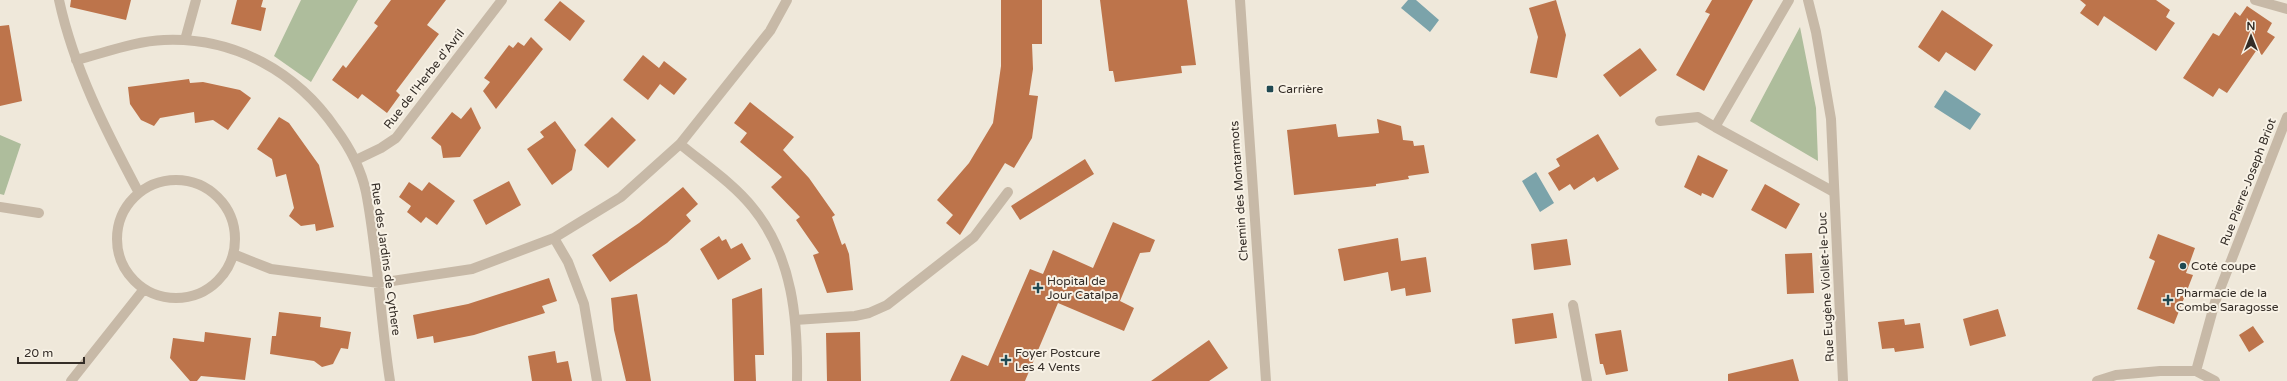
<svg xmlns="http://www.w3.org/2000/svg" width="2287" height="381" font-family="'Varela Round',sans-serif">
  <rect width="100%" height="100%" fill="#efe8da"/>
  <path fill="#aebd9c" d="M301,0H358L311,82L274,56Z
    M1800,27L1816,108L1818,161L1750,121Z
    M0,135L21,144L4,195L0,194Z"/>
  <path fill="#7ba3aa" d="M1408,0H1416L1439,20L1430,32L1401,8Z
    M1945,90L1981,114L1970,130L1934,107Z
    M1536,172L1554,203L1540,212L1522,181Z"/>
  <path fill="#bd744b" d="M71,0H131L126,20L70,7Z
    M237,0H263L261,7L266,8L261,31L231,24Z
    M391,0H446L427,25L439,34L396,91L400,95L387,113L362,94L358,99L332,80L343,65L346,68L378,26L374,23Z
    M1001,0H1042V44H1032L1033,69L1029,95L1038,96L1032,138L1014,168L1005,163L960,235L946,223L953,215L937,200L969,163L993,123L1001,66Z
    M1100,0H1187L1196,65L1181,66L1182,73L1115,82L1113,71H1109Z
    M1556,0L1566,35L1557,78L1530,73L1538,37L1529,8Z
    M1712,0H1753L1704,91L1676,75L1710,14L1705,12Z
    M2080,0H2156L2170,10L2166,17L2175,23L2156,51L2104,16L2098,26L2080,13L2086,5Z
    M560,1L585,21L570,41L544,20Z
    M2247,6L2272,23L2267,32L2275,37L2262,55L2256,51L2227,93L2219,88L2213,97L2183,78L2213,33L2219,36L2235,12L2240,16Z
    M1942,10L1993,45L1975,71L1946,52L1939,62L1918,47Z
    M9,25L22,101L0,106V26Z
    M531,37L543,49L496,109L483,91L490,82L484,78L509,45L513,48L518,42L524,46Z
    M1640,48L1657,70L1620,97L1603,75Z
    M643,55L659,68L664,61L687,79L674,95L660,84L648,100L623,80Z
    M189,79L190,83L203,82L240,90L251,98L228,130L213,120L195,123L194,112L160,118L154,126L141,120L130,104L128,87Z
    M750,102L794,137L783,150L809,178L835,215L832,217L842,245L845,243L849,254L853,290L827,293L813,255L819,253L796,220L800,217L771,187L782,177L740,142L747,133L734,123Z
    M471,107L481,128L460,157L443,158L441,146L431,138L452,112L461,119Z
    M279,117L289,123L319,165L334,227L316,231L315,224L301,226L289,216L294,208L286,174L276,177L272,159L257,149Z
    M612,117L636,140L608,168L584,145Z
    M1377,119L1401,126L1403,140L1413,141L1414,146L1424,145L1429,173L1408,176L1409,179L1376,184V186L1294,195L1287,130L1336,124L1338,137L1379,133Z
    M555,121L576,150L572,170L552,185L527,149L544,137L540,132Z
    M1598,134L1619,169L1597,182L1594,177L1574,190L1570,184L1559,191L1548,173L1560,166L1556,159Z
    M1698,155L1728,170L1713,198L1702,193L1701,196L1684,187Z
    M1085,159L1094,174L1020,220L1011,206Z
    M509,181L521,205L486,225L473,200Z
    M409,182L422,191L429,182L455,201L437,225L426,217L421,223L407,212L411,206L399,197Z
    M1765,184L1800,204L1786,229L1751,210Z
    M683,187L698,204L686,215L691,221L667,243L610,282L592,255L639,223Z
    M1113,222L1155,240L1150,252L1140,253L1120,301L1134,308L1124,331L1058,303L1025,381H950L962,355L988,366L1030,269L1043,274L1053,250L1093,268Z
    M2158,234L2195,248L2186,273L2193,275L2174,324L2137,309L2155,261L2149,258Z
    M719,236L722,241L726,239L731,249L742,243L751,259L718,280L700,249Z
    M1398,238L1401,261L1426,257L1431,292L1406,296L1405,288L1391,291L1388,272L1344,281L1338,249Z
    M1567,239L1571,265L1534,270L1531,244Z
    M1812,253L1814,293L1787,294L1785,254Z
    M549,278L557,301L542,306L545,313L474,335L434,343L433,336L417,339L413,315L468,304Z
    M762,288L764,355H755L756,381H734L732,299Z
    M637,294L642,325L651,381H626L614,330L611,298Z
    M1998,309L2006,336L1970,346L1963,319Z
    M279,312L321,317L320,327L351,332L348,349L341,348L333,364L322,367L314,361L270,354L272,336H276Z
    M1553,313L1557,338L1515,344L1512,319Z
    M1904,319L1905,325L1920,323L1924,348L1895,352L1894,348L1882,349L1878,322Z
    M2253,326L2264,342L2249,352L2239,335Z
    M1621,330L1628,371L1606,375L1603,364H1600L1595,334Z
    M205,332L251,338L245,380L201,376L197,381H190L170,358L173,338L204,342Z
    M860,332L861,381H827L826,333Z
    M1209,340L1228,368L1209,381H1151Z
    M555,351L557,363L568,361L572,381H532L528,356Z
    M1793,359L1799,381H1728V374Z"/>
  <g fill="none" stroke-linecap="round" stroke-linejoin="round">
    <path stroke="#c7b9a7" stroke-width="10" d="M1789,0L1715,127L1834,192
      M1660,121L1698,117L1715,127
      M0,207L39,213
      M795,320L855,316L869,313L887,305L974,237L1008,192"/>
    <path stroke="#c7b9a7" stroke-width="10" d="M59,0C74,69 106,131 139,193
      M1240,0L1266,381
      M1808,0L1816,32L1831,119L1843,381
      M2255,0L2287,9
      M185,40L196,0
      M76,60C104,53 135,41 164,40C235,37 297,72 336,129C350,148 361,169 366,192C378,254 380,318 390,381
      M680,144C704,164 733,183 753,208C793,257 798,320 797,381
      M356,160L381,148L396,138L502,0
      M117 239a59 59 0 1 1 118 0a59 59 0 1 1-118 0Z
      M554,238L568,262L584,304L597,381
      M233,254L271,269L379,283L472,269L554,238L621,197L680,144L770,31L787,0
      M1573,305L1587,381
      M2196,371L2215,302L2287,117
      M71,381L144,289
      M2097,381L2116,375L2160,371H2196L2215,381"/>
  </g>
  <g fill="#204952" stroke="#f8f2e6" stroke-width="1.5">
    <rect x="1266" y="85" width="8" height="8" rx="2"/>
    <circle cx="2183" cy="266" r="4"/>
    <path d="M1036 282h4v4h4v4h-4v4h-4v-4h-4v-4h4z"/>
    <path d="M2166 294h4v4h4v4h-4v4h-4v-4h-4v-4h4z"/>
    <path d="M1004 354h4v4h4v4h-4v4h-4v-4h-4v-4h4z"/>
  </g>
  <g text-anchor="middle" stroke-width="4" stroke-linejoin="round" paint-order="stroke">
    <g font-size="12" fill="#342d27" stroke="#f8f2e6">
      <text transform="translate(424 79) rotate(-52)" y="4">Rue de l'Herbe d'Avril</text>
      <text transform="translate(2248 182) rotate(-69)" y="4">Rue Pierre-Joseph Briot</text>
      <text transform="translate(1239 191) rotate(-94)" y="4">Chemin des Montarmots</text>
      <text transform="translate(386 259) rotate(82)" y="4">Rue des Jardins de Cythere</text>
      <text transform="translate(1826 287) rotate(-93)" y="4">Rue Eugène Viollet-le-Duc</text>
    </g>
    <g font-size="12" fill="#342d27" stroke="#f8f2e6" text-anchor="start">
      <text x="1278" y="93">Carrière</text>
      <text x="2191" y="270">Coté coupe</text>
      <text x="1047" y="285">Hopital de<tspan x="1047" dy="14">Jour Catalpa</tspan></text>
      <text x="2176" y="297">Pharmacie de la<tspan x="2176" dy="14">Combe Saragosse</tspan></text>
      <text x="1015" y="357">Foyer Postcure<tspan x="1015" dy="14">Les 4 Vents</tspan></text>
    </g>
  </g>
  <g transform="translate(2251 36)" stroke="#f8f2e6" stroke-width="3" paint-order="stroke">
  <path d="M0-3L7 15L0 10L-7 15Z" fill="#342d27"/>
  <text y="-6" font-size="11" font-weight="bold" text-anchor="middle" fill="#342d27">N</text>
  </g>
  <path d="M18 357v6h66v-6" fill="none" stroke="#342d27" stroke-width="2"/>
  <text x="24" y="357" font-size="12" fill="#342d27" stroke="#f8f2e6" stroke-width="3" paint-order="stroke">20 m</text>
</svg>
